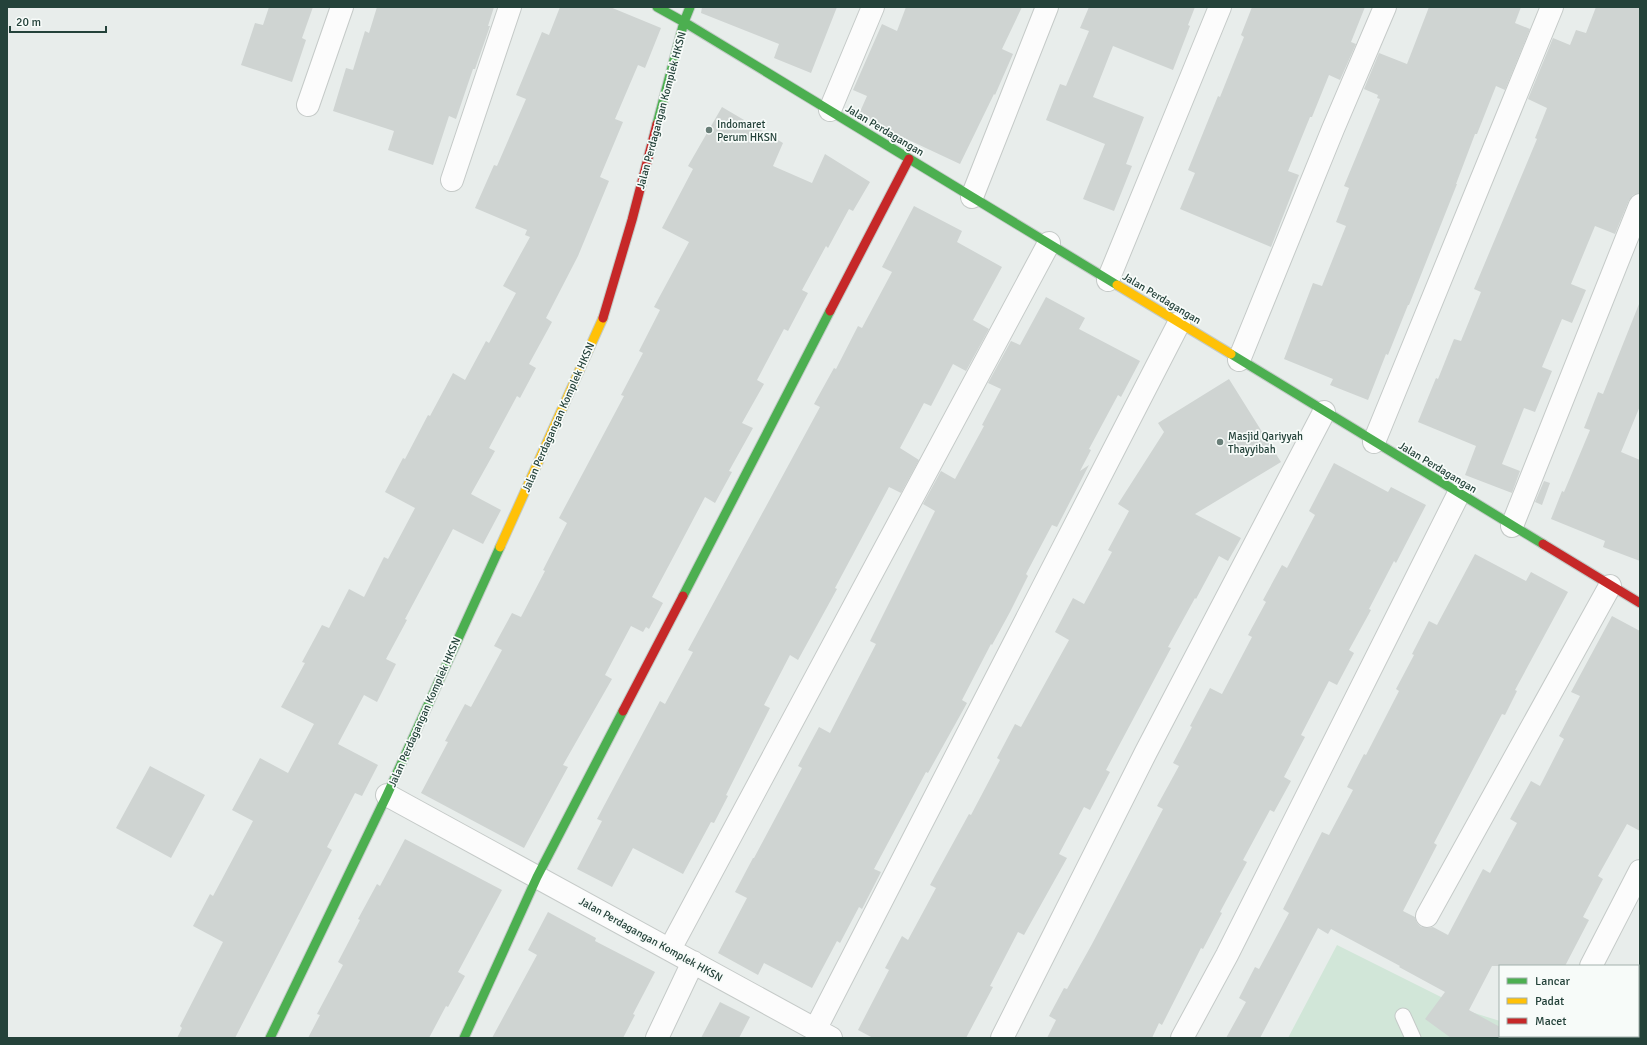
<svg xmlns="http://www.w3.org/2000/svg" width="1647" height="1045" font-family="Signika,sans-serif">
  <rect width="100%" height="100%" fill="#e8edeb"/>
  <path fill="#d1e6d8" d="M1337,945L1471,1012L1500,1021V1036H1549L1556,1038H1288Z"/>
  <path fill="#cfd4d2" d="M269,7H313L302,38L306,40L292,82L241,65L255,23L263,25Z
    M377,7H494L488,26H490L475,69H473L456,119L449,116L433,165L388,150L394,131L333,111L346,68L353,70L365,31L369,33Z
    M560,7H610L661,28L645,68L638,65L615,119L623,122L600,177L609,181L578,256L546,318L552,322L529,364L536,368L520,398L517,396L489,448L495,451L471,494L501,510L483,544L453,529L405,619L407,620L386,659L396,664L377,702L364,695L338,744L378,765L362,796L355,793L327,847L332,850L235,1038H177L182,1028L180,1026L223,942L193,926L210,894L213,896L253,821L232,810L260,758L288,773L314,724L281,707L305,663L302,662L322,625L329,628L349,589L364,597L384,557L388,559L415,508L385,492L403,458L405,459L428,415L430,416L453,373L465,380L486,341L489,343L516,293L503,286L530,237L525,235L527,230L475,208L494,165L497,166L526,99L516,95L542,32L549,35Z
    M702,7H837L811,73L774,58L779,44L701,13Z
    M906,7H1022L1002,49L1013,54L995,95L994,94L960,164L883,128L859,114L867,96L853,90L882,24L897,31Z
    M1089,7H1195L1188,25L1190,26L1173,70L1113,46L1093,97L1144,117L1126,164L1132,166L1114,211L1083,199L1105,144L1046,120L1060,84L1066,86L1089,31L1080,28Z
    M1252,7H1365L1351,42L1356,44L1340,80L1329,75L1312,117H1310L1288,171L1299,175L1271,247L1180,209L1195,173L1188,170L1218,96L1220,97L1244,37L1241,35Z
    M1429,7H1521L1515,23L1530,29L1505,90L1496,86L1477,134H1475L1456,184H1457L1409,305H1408L1388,355L1386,354L1368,400L1330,385L1333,379L1284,359L1313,283L1322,286L1346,226L1336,222L1349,188L1344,186L1380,99L1377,98L1378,95L1364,89L1379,53L1407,64Z
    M1596,7H1640V193L1633,195L1629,200L1615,234L1595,226L1571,284L1586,290L1572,323L1562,319L1542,367L1552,371L1535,412L1524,408L1502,464L1520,471L1512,493L1465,475L1476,446L1418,422L1436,378L1438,379L1454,339L1461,341L1481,292L1474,289L1537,139L1535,138L1547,108L1528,99L1553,38L1570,45L1576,30L1586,33Z
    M722,107L783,143L773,166L812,183L825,154L870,182L853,211L849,209L828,248L826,246L802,290L808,293L788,331L784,329L757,380L764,384L742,423L753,428L729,471L732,472L715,503L705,497L676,552L652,597L663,603L649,629L646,627L643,632L631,626L605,675L612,679L563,765L568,767L524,848L421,793L448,742L445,741L465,704L471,707L502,650L494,646L512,613L521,617L545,571L543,570L567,523L559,518L624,396L621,395L643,353L639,351L660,310L654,307L689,242L662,228L693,169L688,166Z
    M914,206L962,231L957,242L1002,267L973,320L989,329L966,371L953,364L931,406L924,403L900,448L919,460L901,493L889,487L835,588L837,589L798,660L790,655L764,705L770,708L726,795L728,796L714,823L711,822L683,874L633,848L612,887L577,869L602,821L597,819L660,701L665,704L693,652L688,650L820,407L814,404L834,368L836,369L858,326L862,328L892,272L882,267Z
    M1046,297L1085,318L1079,329L1140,361L1121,397L1118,395L1089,449L1091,450L1080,471L1089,465L1057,527L1052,525L1026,574L1028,576L1010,612L992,645L991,644L962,700L967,703L928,773L926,772L874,869L881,872L862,909L859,907L840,943L837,941L812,988L764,963L758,975L718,953L747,898L735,892L753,858H754L802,768L798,766L819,727L830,733L876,644L870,641L935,511L923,504L941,471L955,479L984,426L982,425L1001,389L988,383L1011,341L1020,345Z
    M1639,304H1640V406L1621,452L1640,460V561L1603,547L1605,541L1551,519L1562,491L1564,492L1590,430L1584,428L1598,392L1603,394Z
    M1229,379L1281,462L1195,514L1241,538L1228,561L1219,556L1196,599L1195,598L1168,647L1171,648L1106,770L1110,772L1090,810L1084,807L1059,854L1067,858L1024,935L1018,932L990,986L993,987L966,1038H873L858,1030L889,970L885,968L902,936L908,940L936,888L930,885L969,814L971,815L1000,760L997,758L1015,724L1021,727L1069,640L1055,632L1073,598L1084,604L1112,552L1108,550L1129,511L1118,504L1164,432L1158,423Z
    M1334,463L1388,492L1391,487L1426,505L1396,563L1394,561L1369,609L1371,610L1349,650L1354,653L1337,685L1329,681L1301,735L1305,737L1284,777L1291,781L1274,812L1270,810L1243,860L1247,862L1220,912L1222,913L1203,949L1201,948L1162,1025L1159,1023L1152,1038H1047L1056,1020L1049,1016L1064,988L1067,989L1092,944L1163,809L1157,806L1179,766L1173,763L1192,727L1190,726L1210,688L1222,694L1252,637L1248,635L1266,602L1263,600L1282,565L1287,568L1315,515L1309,511Z
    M1544,481L1550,483L1542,505L1535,502Z
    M1475,554L1526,581L1531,572L1568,592L1515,690L1517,691L1505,715L1502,714L1434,843L1437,845L1403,911L1415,917L1417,923L1421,927L1428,928L1433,927L1448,935L1483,869L1490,873L1517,823L1510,819L1531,781L1540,786L1564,739L1559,736L1580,696L1571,692L1612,616L1640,631V831L1627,824L1598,876L1603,879L1583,917L1589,920L1565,966H1492L1469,1010L1500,1027V1036H1516L1520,1038H1451L1425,1019L1445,992L1399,967L1400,966L1331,929L1328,934L1318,928L1260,1038H1226L1246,1002L1239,998L1255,967L1259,969L1289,913L1283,909L1322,832L1329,835L1353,790L1347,787L1364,754L1366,755L1399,691L1396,689L1414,655L1412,654L1429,621L1437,625Z
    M150,766L205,795L171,858L116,828Z
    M405,839L502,890L458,972L465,976L448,1007L446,1006L429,1038H308L320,1015L317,1014L343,965L338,962L360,920L358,919L377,884L380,886Z
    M548,912L596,938L595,941L655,972L633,1014L635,1015L623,1038H492L537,955L528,950Z
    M720,1002L750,1017L739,1038H701Z"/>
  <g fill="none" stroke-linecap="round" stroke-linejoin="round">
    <g stroke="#c5cac8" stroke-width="17">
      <path id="lane" d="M1403,1016L1413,1038"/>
    </g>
    <g stroke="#c5cac8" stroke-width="24">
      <path id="street" d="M308,105L342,7
        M830,110L873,7
        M452,180L510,7
        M972,197L1047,7
        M1108,280L1220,7
        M1239,360L1333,129L1385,7
        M1374,442L1552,7
        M1512,526L1640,205
        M387,795L831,1038
        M1427,916L1610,586
        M670,949L1049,243
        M1591,966L1640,871
        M815,1030L1179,323
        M657,1038L693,962
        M1002,1038L1146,752L1324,412
        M1182,1038L1227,955L1459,493"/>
    </g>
    <g stroke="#c3cbc8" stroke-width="11">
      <path id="fast" d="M657,7L684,22L657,124
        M690,7L684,22L1117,285
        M1231,354L1543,544
        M683,596L830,311
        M270,1038L387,795L500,547
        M464,1038L537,877L623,711"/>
    </g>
    <g stroke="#c3cbc8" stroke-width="11">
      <path id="slow" d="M1117,285L1231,354
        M500,547L603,318"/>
    </g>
    <g stroke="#c3cbc8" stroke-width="11">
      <path id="jam" d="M830,311L909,159
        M603,318L632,220L657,124
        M1543,544L1640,603
        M623,711L683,596"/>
    </g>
    <use href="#lane" stroke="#fcfcfc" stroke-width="15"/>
    <use href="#street" stroke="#fcfcfc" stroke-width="22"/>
    <use href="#fast" stroke="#4caf50" stroke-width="9"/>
    <use href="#slow" stroke="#ffc107" stroke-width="9"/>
    <use href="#jam" stroke="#c62828" stroke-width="9"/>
  </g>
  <g fill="#697e78" stroke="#f7fbf9" stroke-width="1.5">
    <circle cx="709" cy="130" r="4"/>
    <circle cx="1220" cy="442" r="4"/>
  </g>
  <g text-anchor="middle" stroke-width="3.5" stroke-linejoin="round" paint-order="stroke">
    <g font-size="11" fill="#24423a" stroke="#f7fbf9">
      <text transform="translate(661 110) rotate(-75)" y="4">Jalan Perdagangan Komplek HKSN</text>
      <text transform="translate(885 130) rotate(31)" y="4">Jalan Perdagangan</text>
      <text transform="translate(1162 298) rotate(31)" y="4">Jalan Perdagangan</text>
      <text transform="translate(558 417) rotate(-66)" y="4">Jalan Perdagangan Komplek HKSN</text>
      <text transform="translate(1438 467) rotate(31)" y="4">Jalan Perdagangan</text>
      <text transform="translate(424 712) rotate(-66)" y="4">Jalan Perdagangan Komplek HKSN</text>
      <text transform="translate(651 939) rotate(29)" y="4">Jalan Perdagangan Komplek HKSN</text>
    </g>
    <g font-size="11" fill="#24423a" stroke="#f7fbf9" text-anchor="start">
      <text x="717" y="128">Indomaret<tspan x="717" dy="13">Perum HKSN</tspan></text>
      <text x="1228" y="440">Masjid Qariyyah<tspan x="1228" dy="13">Thayyibah</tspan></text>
    </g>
  </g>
  <rect width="1647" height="1045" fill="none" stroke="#24423a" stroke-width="16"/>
  <rect x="1499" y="965" width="140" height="72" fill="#f7fbf9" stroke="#a3b1ad"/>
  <rect x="1507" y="978" width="20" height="6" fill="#4caf50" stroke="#a3b1ad"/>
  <text x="1535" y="985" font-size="12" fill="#24423a">Lancar</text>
  <rect x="1507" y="998" width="20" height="6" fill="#ffc107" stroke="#a3b1ad"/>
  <text x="1535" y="1005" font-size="12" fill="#24423a">Padat</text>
  <rect x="1507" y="1018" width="20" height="6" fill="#c62828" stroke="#a3b1ad"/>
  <text x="1535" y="1025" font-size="12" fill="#24423a">Macet</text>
  <path d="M10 26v6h96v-6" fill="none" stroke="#24423a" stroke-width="2"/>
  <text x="16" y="26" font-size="12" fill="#24423a" stroke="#f7fbf9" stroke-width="3" paint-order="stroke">20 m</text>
</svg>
